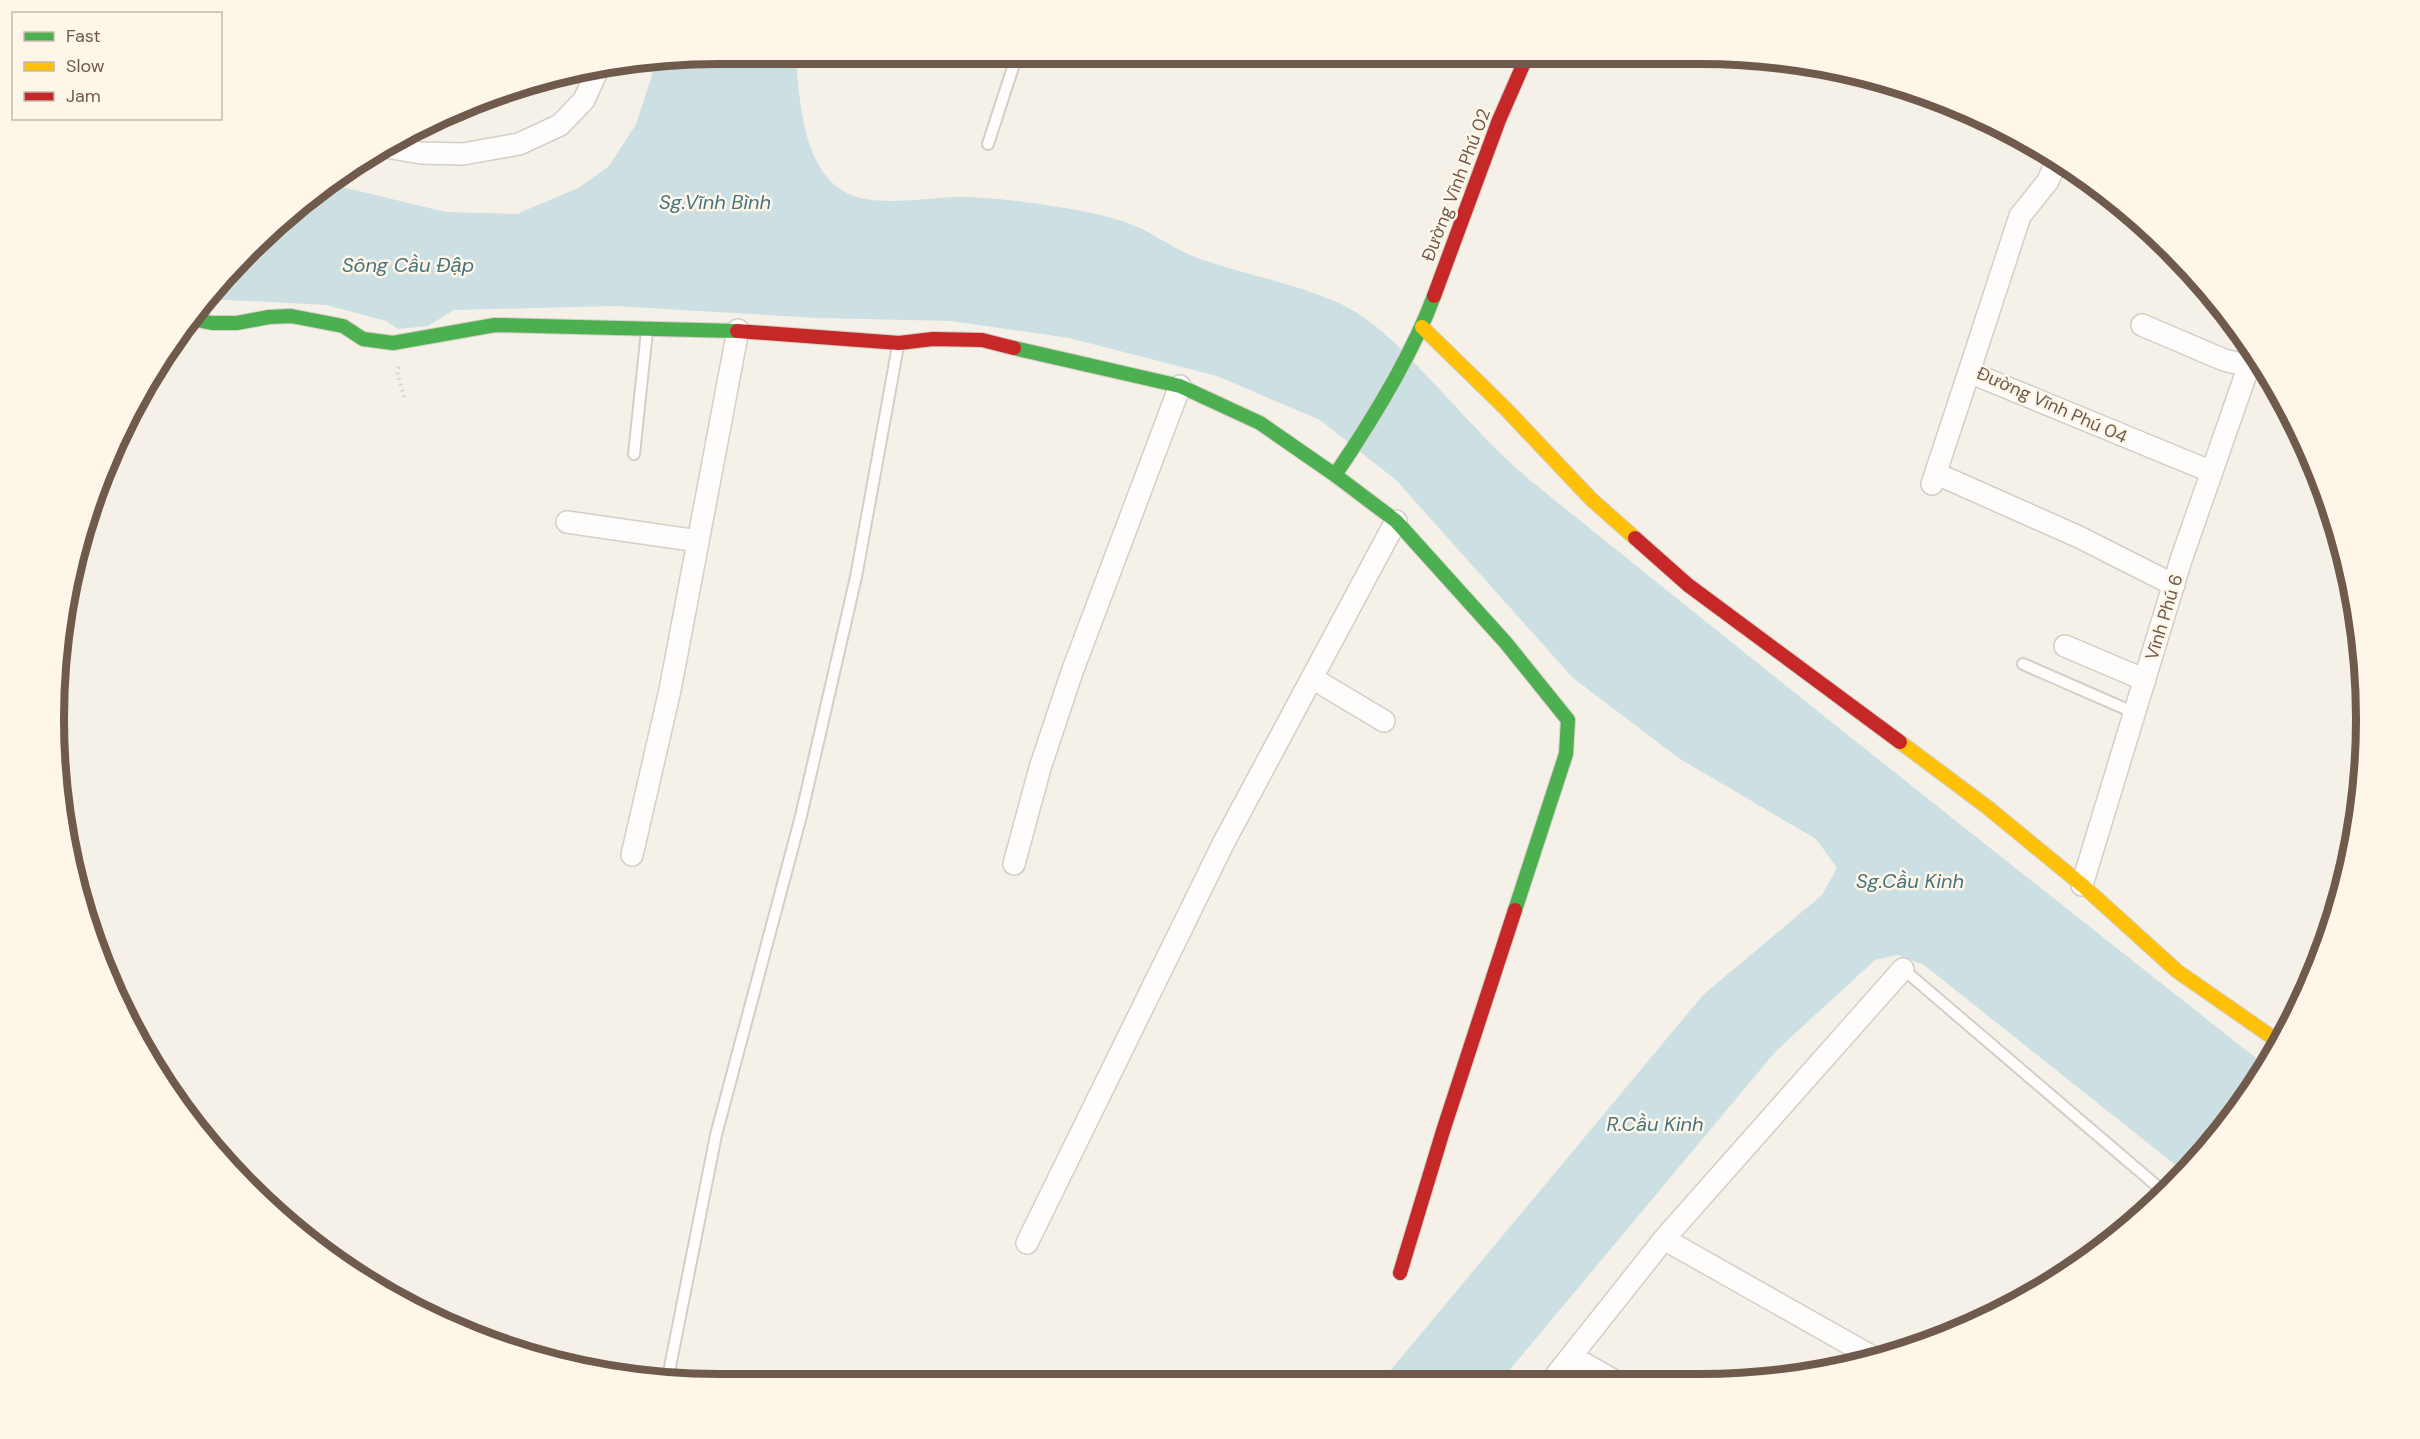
<svg xmlns="http://www.w3.org/2000/svg" width="2420" height="1439" font-family="'DM Sans',sans-serif">
  <rect width="100%" height="100%" fill="#f5f1e8"/>
  <path fill="#cce0e3" d="M796,59C800,103 803,170 847,193C876,208 927,197 959,197C983,197 1009,200 1033,203C1064,208 1096,212 1125,222C1152,231 1174,250 1200,259C1247,275 1298,284 1343,305C1378,323 1401,349 1428,377C1463,414 1501,458 1541,489C1781,683 2024,875 2266,1066L2254,1090L2183,1171L1924,965L1898,955L1875,960L1776,1051L1498,1384H1379L1703,995L1822,895L1837,868L1816,839L1680,759L1573,678L1396,480L1320,420L1217,376L1069,338L951,321L818,318L614,306L454,310L428,326L398,329L386,321L326,305L208,299C243,256 282,212 330,182L346,188L446,212L517,214L580,187L609,166L636,124L657,60Z"/>
  <g fill="none" stroke-linecap="round" stroke-linejoin="round">
    <g stroke="#d3cec7" stroke-width="14">
      <path id="lane" d="M988,144L1016,58
        M634,454L647,331
        M2023,664L2135,713
        M1903,969L2164,1192
        M667,1382L716,1135L801,816L856,577L898,346"/>
    </g>
    <g stroke="#d3cec7" stroke-width="24">
      <path id="street" d="M386,147L421,153L463,154L519,144L560,125L584,100L599,67
        M2057,160L2048,181L2020,216L1969,372L2212,472
        M2142,325L2224,360L2249,366
        M1944,477L2079,537L2174,585
        M1932,484L1969,372
        M567,522L698,541
        M2065,646L2145,680
        M1312,678L1384,721
        M632,855L670,690L738,330
        M1014,864L1040,768L1072,672L1180,386
        M2082,885L2181,560L2254,351
        M1664,1239L1878,1360
        M1027,1243L1224,842L1396,521
        M1571,1356L1620,1384
        M1549,1384L1664,1239L1903,969"/>
    </g>
    <g stroke="#d4cec6" stroke-width="16">
      <path id="fast" d="M192,319L212,323H237L269,317L291,316L343,326L363,339L393,343L495,325L737,331
        M1014,348L1180,386L1260,423L1335,475C1371,422 1412,355 1434,296
        M1335,475L1396,521L1506,643L1568,720L1566,754L1515,910"/>
    </g>
    <g stroke="#d4cec6" stroke-width="16">
      <path id="slow" d="M1422,327L1504,407L1591,499L1635,538
        M1900,742L1987,807L2082,885L2177,971L2279,1042"/>
    </g>
    <g stroke="#d4cec6" stroke-width="16">
      <path id="jam" d="M1434,296L1499,120L1527,56
        M737,331L899,343L933,339L982,340L1014,348
        M1635,538L1688,585L1900,742
        M1400,1273L1443,1131L1515,910"/>
    </g>
    <path stroke="#d6cfc9" stroke-width="4" stroke-dasharray="1.5 4.5" stroke-linecap="butt" d="M399,367L397,372L405,400"/>
    <use href="#lane" stroke="#fefdfc" stroke-width="10"/>
    <use href="#street" stroke="#fefdfc" stroke-width="21"/>
    <use href="#fast" stroke="#4caf50" stroke-width="14"/>
    <use href="#slow" stroke="#ffc107" stroke-width="14"/>
    <use href="#jam" stroke="#c62828" stroke-width="14"/>
  </g>
  <g text-anchor="middle" stroke-width="5" stroke-linejoin="round" paint-order="stroke">
    <g font-size="18" fill="#6f5a4c" stroke="#fdf6e9">
      <text transform="translate(1456 185) rotate(-69)" y="6">Đường Vĩnh Phú 02</text>
      <text transform="translate(2052 405) rotate(24)" y="6">Đường Vĩnh Phú 04</text>
      <text transform="translate(2164 617) rotate(-73)" y="6">Vĩnh Phú 6</text>
    </g>
    <g font-size="20" font-style="italic" fill="#487480" stroke="#fdf6e9">
      <text x="715" y="209">Sg.Vĩnh Bình</text>
      <text x="408" y="272">Sông Cầu Đập</text>
      <text x="1910" y="888">Sg.Cầu Kinh</text>
      <text x="1655" y="1131">R.Cầu Kinh</text>
    </g>
  </g>
  <path d="M0 0H2420V1439H0ZM719 64H1701A655 655 0 0 1 2356 719V719A655 655 0 0 1 1701 1374H719A655 655 0 0 1 64 719V719A655 655 0 0 1 719 64Z" fill="#fdf6e9" fill-rule="evenodd"/>
  <path fill="none" stroke="#6f5a4c" stroke-width="8" d="M719 64H1701A655 655 0 0 1 2356 719V719A655 655 0 0 1 1701 1374H719A655 655 0 0 1 64 719V719A655 655 0 0 1 719 64Z"/>
  <rect x="12" y="12" width="210" height="108" fill="#fdf6e9" stroke="#c4b8aa" stroke-width="1.5"/>
  <rect x="24" y="32" width="30" height="9" fill="#4caf50" stroke="#c4b8aa" stroke-width="1.5"/>
  <text x="66" y="42" font-size="18" fill="#6f5a4c">Fast</text>
  <rect x="24" y="62" width="30" height="9" fill="#ffc107" stroke="#c4b8aa" stroke-width="1.5"/>
  <text x="66" y="72" font-size="18" fill="#6f5a4c">Slow</text>
  <rect x="24" y="92" width="30" height="9" fill="#c62828" stroke="#c4b8aa" stroke-width="1.5"/>
  <text x="66" y="102" font-size="18" fill="#6f5a4c">Jam</text>
</svg>
